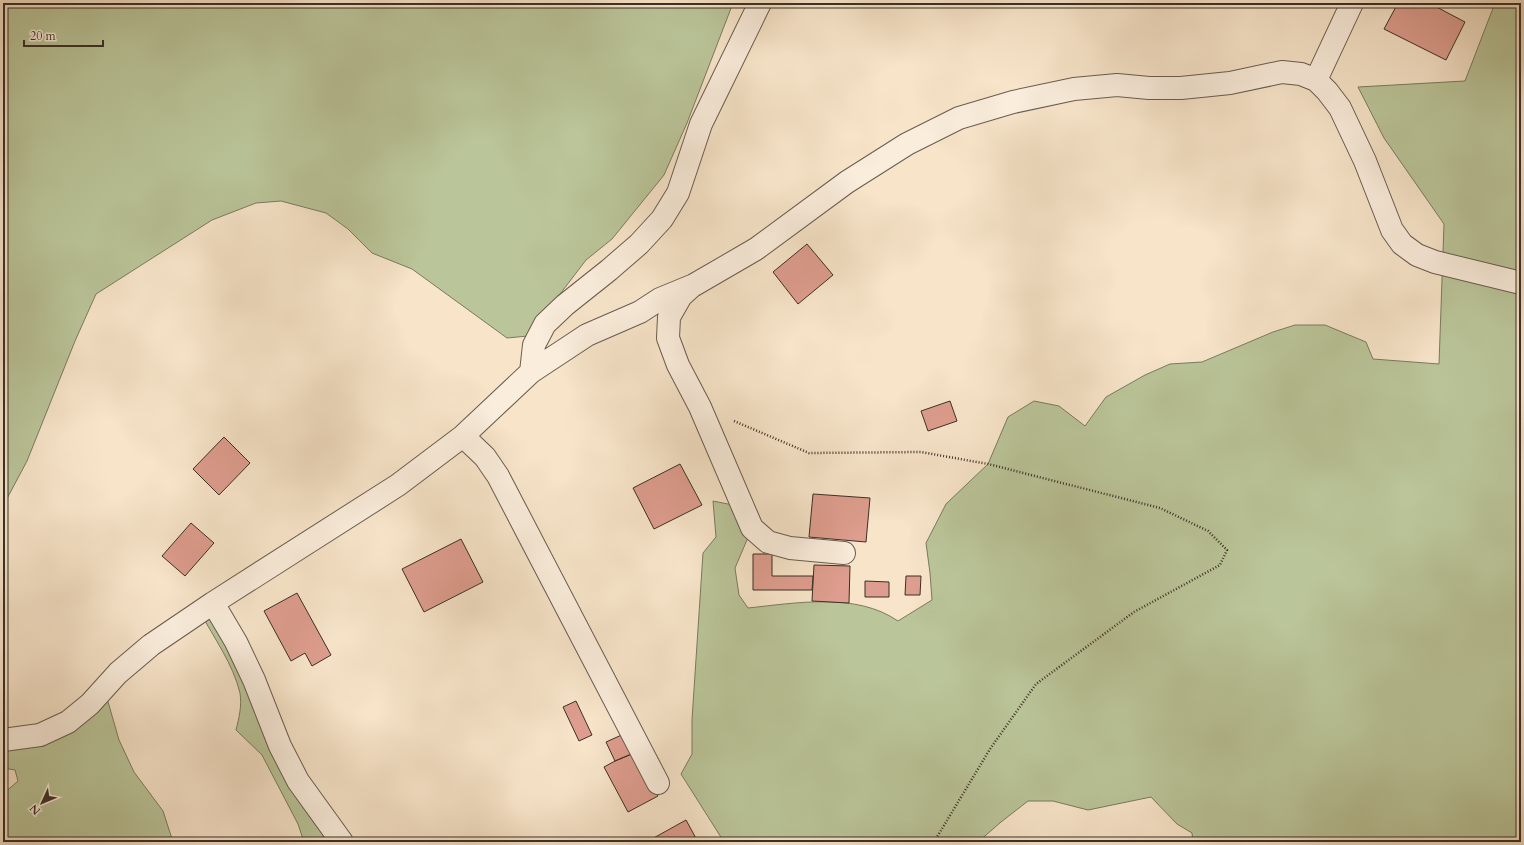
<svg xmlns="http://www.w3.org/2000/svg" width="1524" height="845" font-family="Cardo,serif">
  <rect width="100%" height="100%" fill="#f7e4c9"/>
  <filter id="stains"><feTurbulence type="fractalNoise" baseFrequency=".005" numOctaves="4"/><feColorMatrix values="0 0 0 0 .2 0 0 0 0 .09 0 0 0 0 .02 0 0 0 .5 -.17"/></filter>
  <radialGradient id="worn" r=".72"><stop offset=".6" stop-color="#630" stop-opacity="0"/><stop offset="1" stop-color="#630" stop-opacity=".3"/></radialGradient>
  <path fill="#bac599" stroke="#7a7a60" d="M3,3H733L687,123L664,175L612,239L586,260L528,336L507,338L412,269L372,253L348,229L326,213L281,201L256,203L212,220L96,294L75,341L27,461L3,506Z
    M1495,3H1521V842H1193L1192,833L1177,824L1151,797L1088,810L1053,801H1028L1001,822L978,842H724L681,774L692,754V720L703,553L716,537L713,501L743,507L752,528L735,568L739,595L748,608C796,603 856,592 898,621L932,600L930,573L926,543L946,504L988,464L1008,417L1034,401L1059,406L1085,426L1106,397L1145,375L1170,364L1202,362L1273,332L1295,325H1325L1366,342L1373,359L1439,364L1444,224L1384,138L1358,87L1465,81Z
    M213,603L342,842H304L298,824L262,755L236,730C239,718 242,706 240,693C233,664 214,638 200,612Z
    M104,688L119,740L134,772L163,811L173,842H3V794L18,781L15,770L3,768V740L22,738Z"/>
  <path fill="#de9d8e" stroke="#3b2f27" d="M1398,3H1429L1465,22L1446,60L1384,29Z
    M807,244L833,275L798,304L773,272Z
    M950,401L957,421L928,431L921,411Z
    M224,437L250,463L219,495L193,469Z
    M680,464L702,505L654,529L633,488Z
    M813,494L870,498L866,542L809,537Z
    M191,523L214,543L185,576L162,556Z
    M461,539L483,582L424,612L402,569Z
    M753,554H772V576H813L812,590H753Z
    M814,565L850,566L849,603L812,601Z
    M906,576H921L920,595H905Z
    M865,581L889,582V597H865Z
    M297,593L331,655L312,666L305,653L291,661L264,611Z
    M576,701L592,735L579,741L563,707Z
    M626,733L634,753L615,761L606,742Z
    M634,753L658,796L628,812L604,767L615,761Z
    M686,820L698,842H651L650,840Z"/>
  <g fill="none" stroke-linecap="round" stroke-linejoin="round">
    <g stroke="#6a5c50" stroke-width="24">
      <path id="street" d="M1316,80L1352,3
        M691,287L681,296L669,317L668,338L678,365L700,407L752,528L768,542L790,548L844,553
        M531,372L534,345L545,324L565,305L609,270L639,244L662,219L678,193L701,124L760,3
        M463,436L485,457L498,476L658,783
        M213,603L236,642L254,680L280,746L298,781L342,842
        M3,740L40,735L68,722L90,704L118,673L151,645L213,603L398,485L463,436L531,372L587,335L640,312L660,299L694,285L756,249L847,182L907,144L959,118L1013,102L1074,89L1117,85L1149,88H1181L1230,83L1282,72L1301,74L1316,80L1327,91L1340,108L1365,161L1392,230L1402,244L1417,255L1435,262L1521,283"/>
    </g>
    <path stroke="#3b2f27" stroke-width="2.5" stroke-dasharray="1 2" stroke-linecap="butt" d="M734,421L809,453L921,452L988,464L1160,508L1208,531L1227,550L1220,565L1134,612L1036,684L990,749L934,842"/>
    <use href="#street" stroke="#faeddc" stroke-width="22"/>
  </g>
  <rect width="1524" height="845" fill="none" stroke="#f7e4c9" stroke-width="16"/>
  <rect x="4" y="4" width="1516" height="837" fill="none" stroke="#3b2f27" stroke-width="2"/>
  <rect x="8" y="8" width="1508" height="829" fill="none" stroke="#3b2f27"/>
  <g transform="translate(42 803) rotate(226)" stroke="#faeddc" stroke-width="3" paint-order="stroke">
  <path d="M0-3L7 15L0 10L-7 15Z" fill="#3b2f27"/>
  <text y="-6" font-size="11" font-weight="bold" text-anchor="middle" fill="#3b2f27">N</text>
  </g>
  <path d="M24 40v6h79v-6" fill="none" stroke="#3b2f27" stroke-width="2"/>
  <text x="30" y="40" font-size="12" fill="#3b2f27" stroke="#faeddc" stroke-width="3" paint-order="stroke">20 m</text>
  <rect width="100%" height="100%" filter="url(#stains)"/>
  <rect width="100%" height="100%" fill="url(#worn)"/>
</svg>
